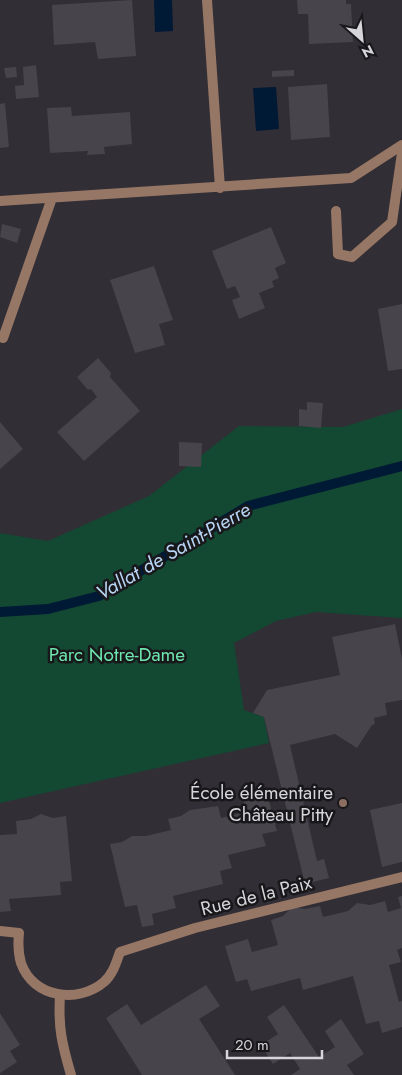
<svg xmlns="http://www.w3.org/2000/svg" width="402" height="1075" font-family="Jost,sans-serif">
  <rect width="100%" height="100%" fill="#312e35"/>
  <path fill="#134932" d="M402,409V618L316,612L276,621L234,643L244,710L264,717L269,743L0,803V533L48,541L149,496L239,426L343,427Z"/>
  <path fill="#001935" d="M154,0H172L173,31L155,32Z
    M276,87L279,129L256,131L253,88Z"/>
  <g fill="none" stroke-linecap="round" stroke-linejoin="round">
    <path stroke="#001935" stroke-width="10" d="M0,612L48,609L99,596L248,506L402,466"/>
  </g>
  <path fill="#47444b" d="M132,0L136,56L98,59L95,42L54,45L52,5Z
    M297,0H346V4H351L353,42L309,44L308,14H298Z
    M36,65L39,97L16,99L15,86L24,85L23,67Z
    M16,67L17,77L6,78L4,68Z
    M294,70V76L272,77V71Z
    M327,84L330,137L291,140L288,87Z
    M5,103L9,147L0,148V104Z
    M71,107L72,116L130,112L132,144L104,147L105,154L87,155L88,151L50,153L47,108Z
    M2,224L21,229L17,243L0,237Z
    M271,227L286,263L275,268L279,278L272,281L274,287L259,293L265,308L239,319L232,300L240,297L235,286L227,289L212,251Z
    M154,266L173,320L159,324L165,345L135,353L110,280Z
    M402,304V369L388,371L378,309Z
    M98,358L111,373L110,377L140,411L84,461L57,432L97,397L91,389L88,390L77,377Z
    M307,402L323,403L321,428L299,426V409L307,410Z
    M0,422L23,449L0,469Z
    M179,442L202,443L201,467L179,466Z
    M395,624L402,659V700L385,703L387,715L374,718L375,724L372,725L357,748L335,734L290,745L317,861L324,859L329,878L305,884L264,717L253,713L267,690L340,675L332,637Z
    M267,794L277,831L262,834L266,846L228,855L232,868L220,871L223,884L173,896L176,908L152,914L154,925L142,927L137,905L125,907L110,844L122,842L132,836H146L171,830L168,819L181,816L190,810L218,806L221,818L246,812L243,800Z
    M402,803V862L382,867L370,810Z
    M41,814L53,818L66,816L72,881L60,882L61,895L9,899L11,911L0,912V835L17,834L16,821L31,819Z
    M402,896V948L397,950L401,962L389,965L399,1002L402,1001V1027L382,1033L379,1021L366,1024L353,976L303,990L300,978L251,991L247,979L236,982L225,946L248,939L252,952L278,945L271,920L283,916L292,907L305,909L320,906L323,917L348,911L357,903L370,905L385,901L388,912L401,908L398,897Z
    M206,985L220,1006L199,1019L235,1075H142L106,1018L127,1004L141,1025Z
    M284,1005L319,1057L335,1047L325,1031L341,1019L364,1054L347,1065L354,1075H291L300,1069L290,1053L273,1064L261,1045L278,1034L267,1017Z
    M0,1013L20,1045L10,1051L17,1062L0,1073Z"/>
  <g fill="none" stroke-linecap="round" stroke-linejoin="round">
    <path stroke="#967665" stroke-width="10" d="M336,211L338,254L352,257L392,222L402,153"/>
    <path stroke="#967665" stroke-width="10" d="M207,0L220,188
      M0,201L351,178L402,145
      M3,338L52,198
      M0,931L19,933C18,943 18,953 21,963C33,998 78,1004 104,982C113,974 116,963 120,952L195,928L402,877
      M60,995C58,1028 62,1044 71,1075"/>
  </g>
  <circle fill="#8d6e63" stroke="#18171a" stroke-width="2" cx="343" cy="803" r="5"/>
  <g text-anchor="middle" stroke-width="5" stroke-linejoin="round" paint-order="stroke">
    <g font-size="19" fill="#6ce6ae" stroke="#18171a">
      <text x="117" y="661">Parc Notre-Dame</text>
    </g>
    <g font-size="19" fill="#d6d5d9" stroke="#18171a" text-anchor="end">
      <text x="333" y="799">École élémentaire<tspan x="333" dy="22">Château Pitty</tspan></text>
    </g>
    <g font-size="19" fill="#d6d5d9" stroke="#18171a">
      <text transform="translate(256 895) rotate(-14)" y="7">Rue de la Paix</text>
    </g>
    <g font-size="20" font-style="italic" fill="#b8d5f5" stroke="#18171a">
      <text transform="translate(173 551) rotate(-30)" y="7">Vallat de Saint-Pierre</text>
    </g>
  </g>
  <g transform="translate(362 40) rotate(153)" stroke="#18171a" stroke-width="4" paint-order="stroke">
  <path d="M0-4L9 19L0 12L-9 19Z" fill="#d6d5d9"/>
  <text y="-8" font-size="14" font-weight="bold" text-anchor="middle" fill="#d6d5d9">N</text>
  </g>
  <path d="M227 1050v8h95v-8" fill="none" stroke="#d6d5d9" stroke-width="2.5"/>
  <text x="235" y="1050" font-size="15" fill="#d6d5d9" stroke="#18171a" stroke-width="4" paint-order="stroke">20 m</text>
</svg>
